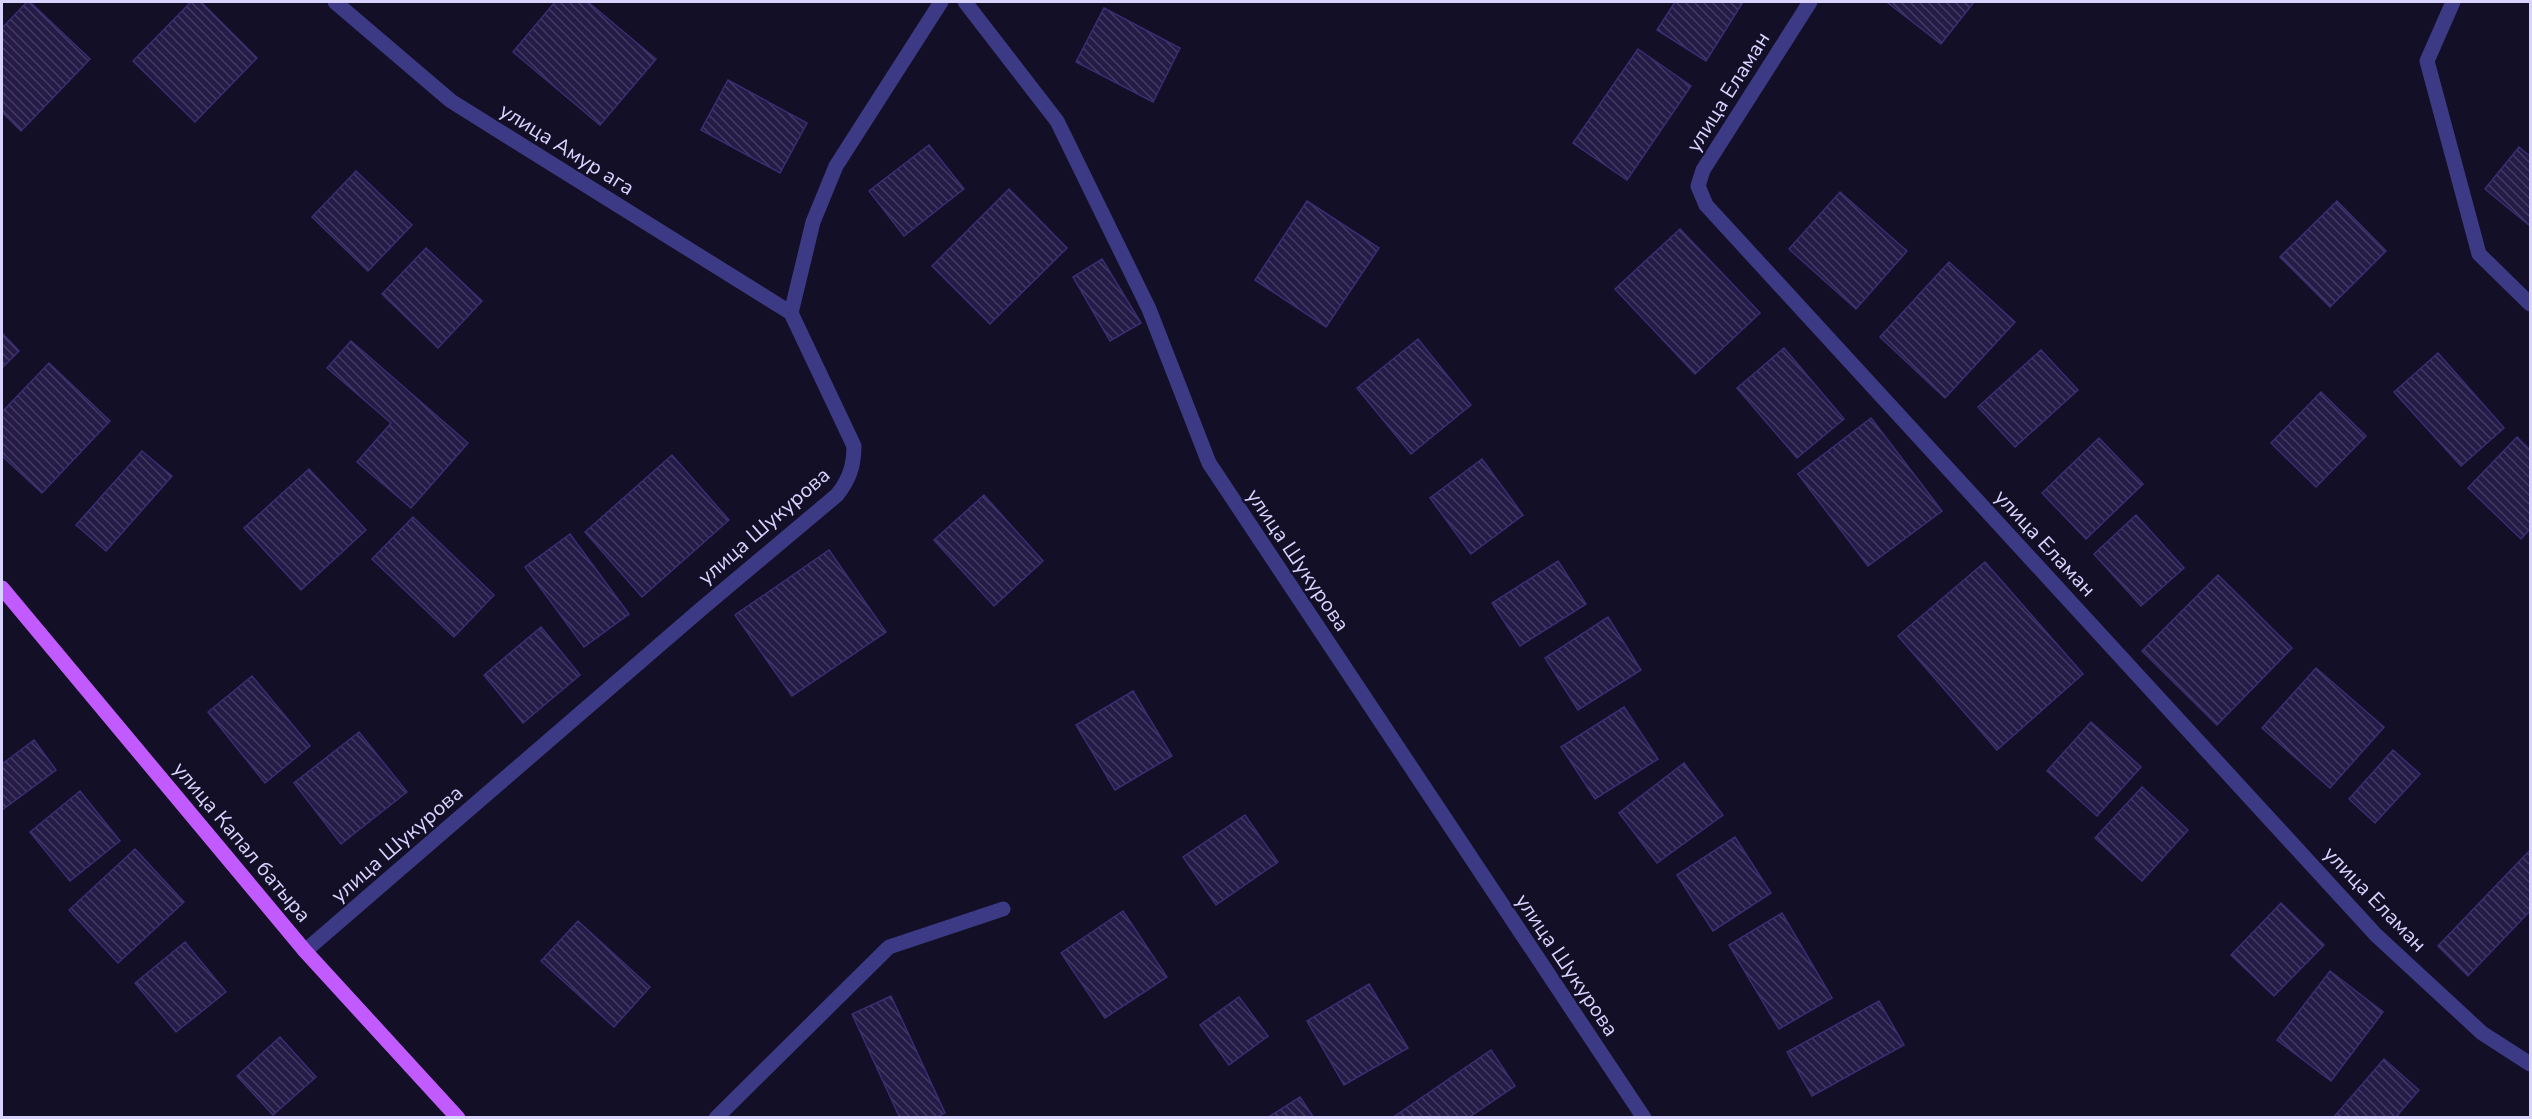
<svg xmlns="http://www.w3.org/2000/svg" width="2532" height="1119" font-family="'Nunito Sans',sans-serif">
  <defs>
    <pattern id="building-back-hatch" width="6" height="6" patternUnits="userSpaceOnUse" patternTransform="scale(1.5)"><rect width="6" height="6" fill="#241b47"/><path d="M-1 5l2 2M0 0l6 6M5-1l2 2" fill="none" stroke="#433b63"/></pattern>
  </defs>
  <rect width="100%" height="100%" fill="#130f26"/>
  <path fill="url(#building-back-hatch)" stroke="#3b2d73" stroke-width="1.5" d="M27,2H30L90,59L21,131L2,112V28Z
    M191,2H201L257,58L195,122L133,61Z
    M555,2H588L656,59L600,125L513,52Z
    M1675,2H1743L1706,61L1657,30Z
    M1889,2H1974L1941,44L1888,3Z
    M1104,8L1180,48L1153,102L1076,62Z
    M1638,49L1691,86L1627,180L1573,143Z
    M728,80L807,123L780,173L701,130Z
    M929,145L964,189L904,236L869,191Z
    M2519,147L2530,156V226L2485,189Z
    M356,171L412,225L368,271L312,217Z
    M1009,189L1067,248L990,324L932,266Z
    M1840,192L1907,251L1856,309L1789,249Z
    M1307,201L1379,248L1326,327L1255,280Z
    M2337,201L2386,251L2330,307L2280,257Z
    M1680,229L1760,313L1695,374L1615,289Z
    M426,248L482,301L438,348L382,294Z
    M1102,259L1141,323L1110,341L1073,277Z
    M1949,262L2015,322L1945,398L1880,337Z
    M2,333L19,351L2,368Z
    M1418,339L1471,405L1411,454L1357,388Z
    M351,341L468,443L411,508L357,462L391,423L327,368Z
    M1784,348L1844,419L1797,458L1737,388Z
    M2041,350L2078,390L2015,447L1978,407Z
    M2438,353L2504,428L2461,466L2394,392Z
    M49,363L110,421L42,493L2,456V412Z
    M2321,392L2366,436L2316,487L2271,443Z
    M1871,418L1942,511L1868,566L1798,474Z
    M2517,437L2530,450V529L2521,539L2468,488Z
    M2099,438L2143,484L2086,539L2042,493Z
    M142,451L172,476L106,551L76,525Z
    M672,455L729,520L642,597L585,532Z
    M1482,459L1523,515L1471,554L1430,498Z
    M309,469L366,530L301,590L244,528Z
    M984,495L1043,561L994,606L934,540Z
    M2136,515L2184,568L2141,606L2094,554Z
    M413,517L494,595L454,637L372,559Z
    M570,534L629,614L584,647L525,567Z
    M829,550L886,632L792,696L735,615Z
    M1558,561L1586,604L1520,646L1492,603Z
    M1985,562L2083,674L1997,750L1898,636Z
    M2218,575L2292,648L2217,725L2142,651Z
    M1608,617L1641,670L1578,710L1545,658Z
    M541,627L580,675L523,723L484,675Z
    M2316,668L2384,727L2330,788L2262,728Z
    M252,676L310,746L265,783L208,712Z
    M1133,691L1172,756L1115,790L1076,725Z
    M1624,707L1658,759L1595,799L1561,747Z
    M2091,722L2141,767L2097,816L2047,771Z
    M359,732L407,792L341,844L294,783Z
    M34,740L56,770L2,810V764Z
    M2393,750L2420,774L2375,823L2349,799Z
    M1684,763L1723,815L1657,863L1619,813Z
    M2142,787L2188,830L2142,881L2095,838Z
    M80,791L120,841L70,881L30,832Z
    M1245,815L1278,862L1216,905L1183,857Z
    M1735,837L1771,893L1713,931L1677,875Z
    M135,849L184,902L118,963L69,910Z
    M2530,850V911L2468,976L2438,946Z
    M2281,903L2324,945L2274,996L2231,955Z
    M1123,911L1167,977L1105,1018L1061,953Z
    M1782,913L1832,998L1779,1029L1729,945Z
    M578,921L650,987L614,1027L541,961Z
    M185,942L226,992L176,1032L135,983Z
    M2330,971L2383,1012L2331,1081L2277,1040Z
    M1369,984L1408,1048L1344,1085L1307,1021Z
    M891,996L945,1113L935,1118H900L852,1014Z
    M1239,997L1268,1036L1229,1065L1200,1025Z
    M1879,1001L1904,1045L1812,1096L1787,1052Z
    M280,1037L316,1077L273,1115L237,1076Z
    M1491,1050L1515,1086L1468,1118H1392Z
    M2384,1059L2419,1090L2395,1118H2333Z
    M1300,1097L1314,1118H1267Z"/>
  <g fill="none" stroke-linecap="round" stroke-linejoin="round">
    <path stroke="#3d3a85" stroke-width="15" d="M335,2L451,101L791,313
      M965,2L1057,121L1149,309L1209,463L1644,1118
      M1810,2L1703,170L1698,186L1706,205L2376,935L2482,1033L2530,1064
      M2453,2L2427,61L2479,254L2530,304
      M305,951L700,610L837,495C849,480 854,466 854,446L791,313L813,222L836,166L941,2
      M716,1118L889,947L1003,909"/>
    <path stroke="#c25bff" stroke-width="15" d="M2,588L305,951L458,1118"/>
  </g>
  <g text-anchor="middle" stroke-width="5" stroke-linejoin="round" paint-order="stroke">
    <g font-size="21" fill="#d9d4ff" stroke="#130f26">
      <text transform="translate(1728 92) rotate(-58)" y="7">улица Еламан</text>
      <text transform="translate(567 149) rotate(32)" y="7">улица Амур ага</text>
      <text transform="translate(764 526) rotate(-41)" y="7">улица Шукурова</text>
      <text transform="translate(2045 543) rotate(47)" y="7">улица Еламан</text>
      <text transform="translate(1298 560) rotate(56)" y="7">улица Шукурова</text>
      <text transform="translate(242 842) rotate(50)" y="7">улица Капал батыра</text>
      <text transform="translate(397 844) rotate(-41)" y="7">улица Шукурова</text>
      <text transform="translate(2375 899) rotate(46)" y="7">улица Еламан</text>
      <text transform="translate(1567 965) rotate(56)" y="7">улица Шукурова</text>
    </g>
  </g>
  <rect width="2532" height="1119" fill="none" stroke="#d9d4ff" stroke-width="6"/>
</svg>
